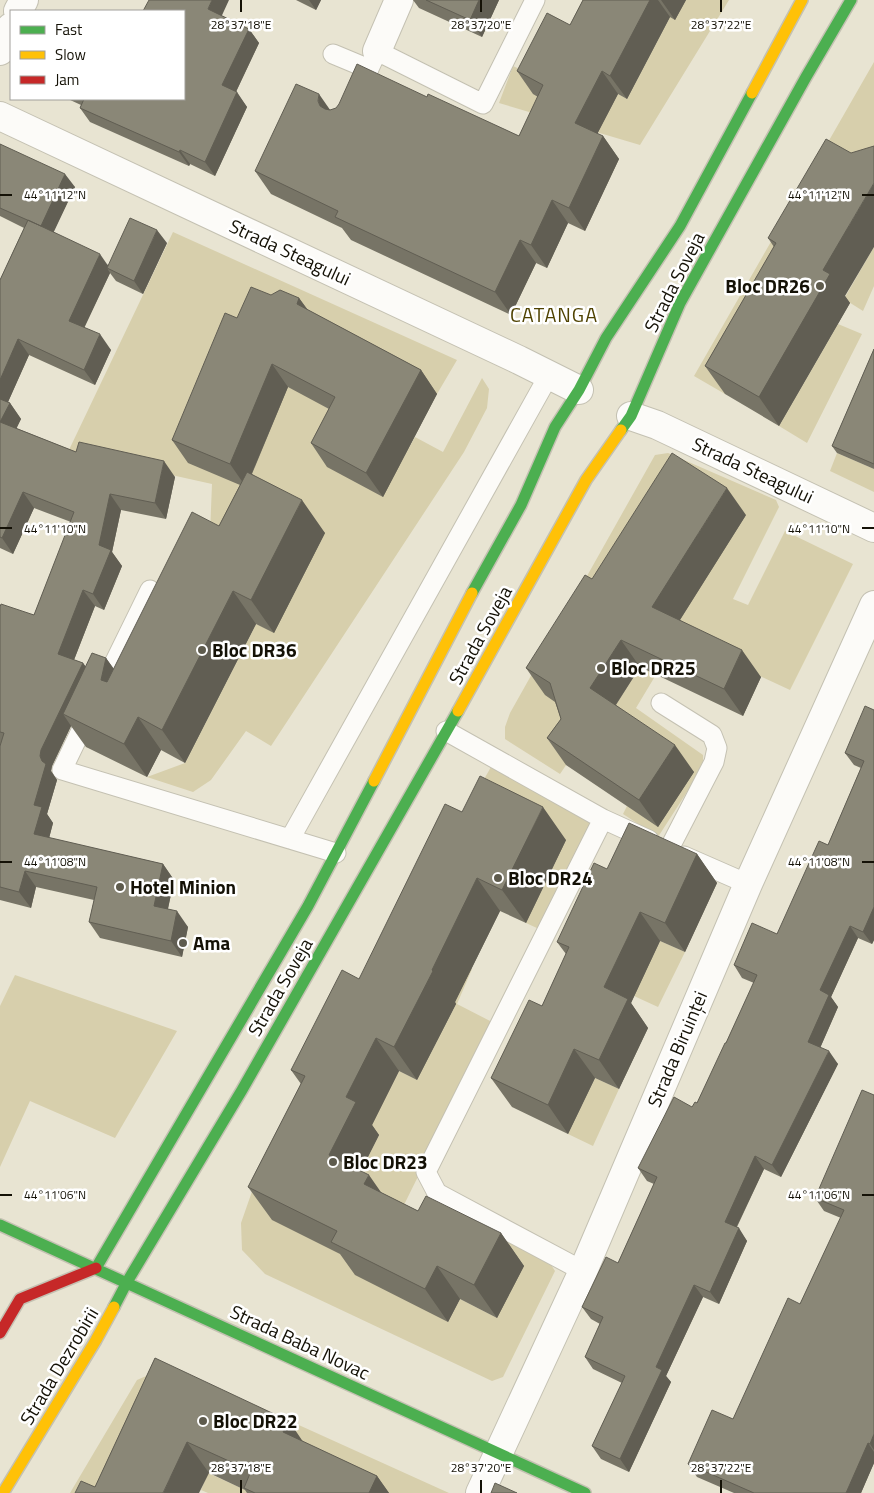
<svg xmlns="http://www.w3.org/2000/svg" width="874" height="1493" font-family="'Titillium Web',sans-serif">
  <rect width="100%" height="100%" fill="#e8e4d2"/>
  <path fill="#d7cfac" d="M686,0H729L640,145L499,103L513,66L541,79L599,130L618,94L627,99L670,17Z
    M874,62V181L796,272L725,394L694,376Z
    M173,232L457,360L437,394L319,403L351,421L382,496L415,437L443,452L482,378L489,389L487,408L464,452L271,746L246,731L211,780L193,792L147,777L185,763L256,624L274,632L209,559L212,484L68,452Z
    M874,247V286L863,311L844,299Z
    M838,324L862,334L807,443L779,426Z
    M668,453L776,500L779,507L733,599L748,605L785,531L853,564L790,690L678,638L636,708L703,755V767L658,837L623,814L627,806L658,826L609,715L659,637L569,710L579,746L560,774L505,739V727L510,713L655,455Z
    M837,453L874,469V492L830,471Z
    M491,767L592,822L539,929L526,923L565,840L417,943L472,969L457,1004L494,1023L396,1221L352,1188L379,1135L369,1130L399,1071L417,1080L456,1004L315,1102L360,1264L448,1322L460,1299L497,1318L456,1214L548,1260L555,1271L503,1377L492,1381L265,1274L242,1250L241,1223L257,1177Z
    M660,941L685,952L658,1007L634,996Z
    M15,975L177,1031L115,1138L30,1101L0,1167V1006Z
    M595,1078L619,1089L593,1146L568,1134Z
    M153,1373H184L449,1493H369L177,1390L128,1493H70L137,1380Z
    M208,1473L252,1493H208L201,1490Z"/>
  <g fill="none" stroke-linecap="round" stroke-linejoin="round">
    <g stroke="#c4c1b2" stroke-width="21">
      <path id="lane" d="M333,54L369,69
        M358,93L377,51L483,104L535,0
        M101,690L150,590
        M661,703L712,735L717,748L714,762L669,849
        M89,714L62,770L336,853
        M446,731L603,819L649,840
        M290,839L549,375
        M684,856L748,884
        M583,1271L437,1193L426,1172L603,819"/>
    </g>
    <g stroke="#c4c1b2" stroke-width="30">
      <path id="street" d="M18,11L24,0
        M0,51L11,27
        M377,51L399,0
        M0,116L519,360L579,390
        M631,416L657,425L874,528
        M480,1493L583,1271L748,884L874,605"/>
    </g>
    <g stroke="#c4c1b2" stroke-width="14">
      <path id="fast" d="M621,430L631,416L680,303L806,77L851,0
        M472,593L521,505L555,427L579,390L606,338L680,226L752,93
        M0,1225L585,1493
        M96,1268L308,906L374,781
        M114,1307L127,1282L242,1090L458,711"/>
    </g>
    <g stroke="#c4c1b2" stroke-width="14">
      <path id="slow" d="M752,93L802,0
        M458,711L586,480L621,430
        M374,781L472,593
        M3,1493L96,1340L114,1307"/>
    </g>
    <g stroke="#c4c1b2" stroke-width="14">
      <path id="jam" d="M0,1333L20,1299L96,1268"/>
    </g>
    <use href="#lane" stroke="#fcfbf8" stroke-width="19"/>
    <use href="#street" stroke="#fcfbf8" stroke-width="28"/>
    <use href="#fast" stroke="#4caf50" stroke-width="11"/>
    <use href="#slow" stroke="#ffc107" stroke-width="11"/>
    <use href="#jam" stroke="#c62828" stroke-width="11"/>
  </g>
  <path fill="#777466" d="M296,0H321L316,10Z
    M413,0H499L482,37L419,8Z
    M583,0H686L675,20L670,17L627,99L618,94L597,134L603,136L619,159L585,231L568,223L547,268L536,263L511,315L351,240L342,228L271,194L255,171L330,110L427,97L519,136L538,97L533,94L517,71L570,25Z
    M222,16L249,29L259,43L236,92L247,107L215,176L190,164L189,166L90,122L80,108L81,105L68,99H184Z
    M0,144L75,187L53,232L108,265L167,243L143,294L116,281L110,273L84,327L111,350L95,385L29,355L8,402L10,403L21,419L16,428L76,452L175,477L166,519L121,510L112,552L122,566L104,610L95,606L74,660L83,663L86,667L106,658L114,669L219,526L240,485L188,463L172,440L237,318L271,295L299,298L308,310L421,370L437,394L383,497L327,467L311,443L329,409L288,387L252,474L325,533L274,633L256,624L185,763L161,750L147,777L86,747L71,726L52,766L51,771L57,780L47,814L53,823L49,838L163,864L174,880L168,909L188,927L182,957L100,938L89,922L94,900L36,887L31,908L0,900V607L34,615L71,522L34,508L13,554L0,548V280L24,228L0,216Z
    M851,153L845,296L850,303L779,426L725,394L705,366L774,247L768,238Z
    M874,349V469L837,453L832,446Z
    M746,515L680,620L761,677L743,716L640,667L616,705L694,772L658,827L566,765L547,738L561,719L555,702L545,695L526,668L592,579Z
    M874,710V940L872,944L858,938L831,997L838,1007L820,1048L838,1064L781,1177L764,1169L737,1227L747,1241L719,1304L703,1297L666,1376L671,1382L629,1472L601,1459L592,1446L622,1383L593,1369L585,1357L600,1324L591,1319L582,1307L618,1263L654,1184L647,1181L638,1168L692,1107L697,1103L726,1043L754,983L742,978L734,965L777,934L828,845L861,768L854,765L845,753Z
    M462,812L566,840L526,923L500,911L455,1002L456,1004L417,1080L399,1071L372,1125L379,1135L361,1171L380,1192L418,1211L501,1233L524,1266L497,1318L460,1299L448,1322L355,1275L340,1254L272,1220L248,1187L301,1084L291,1070L359,979Z
    M697,854L717,883L685,952L660,941L631,1003L648,1028L619,1089L595,1078L568,1134L512,1107L491,1078L542,1006L566,954L557,942Z
    M874,1095V1463L861,1493H734L697,1477L688,1464L733,1419L800,1304L841,1218L824,1211L815,1198Z
    M155,1358L303,1442L377,1476L389,1493H247L245,1490L209,1473L95,1487Z"/>
  <path fill="#615e53" d="M212,0H229L218,24L208,9Z
    M309,0H321L316,10Z
    M479,0H499L482,37L470,20Z
    M650,0H658L670,17L627,99L610,76Z
    M661,0H686L675,20Z
    M249,29L259,43L232,100L222,85Z
    M602,71L618,94L591,146L575,123Z
    M237,92L247,107L215,176L205,162Z
    M319,94L335,117L320,106L318,101Z
    M603,136L619,159L585,231L569,208Z
    M180,150L190,164L189,166L179,152Z
    M65,174L75,187L50,240L40,227Z
    M874,183V247L845,296L850,303L779,426L759,397L823,270Z
    M552,200L568,223L547,268L531,245Z
    M157,230L167,243L143,294L134,281Z
    M520,240L536,263L511,315L495,292Z
    M100,254L111,270L107,268L110,273L80,337L69,321Z
    M299,298L316,322L297,304Z
    M100,334L111,350L95,385L84,370Z
    M18,339L29,355L4,411L0,405V380Z
    M272,364L288,387L246,487L230,464Z
    M421,370L437,394L383,497L366,473Z
    M10,403L21,419L12,438L0,422Z
    M164,461L175,477L166,519L155,503Z
    M727,488L746,515L671,634L652,607Z
    M23,492L34,508L13,554L2,538Z
    M110,494L121,510L112,552L122,566L104,610L93,594L99,545Z
    M302,500L325,533L274,633L251,600Z
    M83,590L95,606L70,670L58,654Z
    M233,591L256,624L185,763L162,730Z
    M621,640L640,667L609,715L590,688Z
    M742,650L761,677L743,716L724,689Z
    M106,658L129,691L101,680Z
    M83,663L94,679L63,714L71,726L52,766L51,771L57,780L47,814L53,823L46,850L34,834V805L42,761L40,756L41,750Z
    M138,717L161,750L147,777L124,744Z
    M675,745L694,772L658,827L639,800Z
    M543,807L566,840L526,923L502,890Z
    M697,854L717,883L685,952L665,923Z
    M163,864L174,880L165,922L154,906Z
    M25,871L36,887L31,908L19,892Z
    M477,878L500,911L455,1002L456,1004L417,1080L394,1047Z
    M874,907V940L872,944L863,932Z
    M177,911L188,927L182,957L171,941Z
    M640,912L660,941L631,1003L648,1028L619,1089L599,1060L604,987Z
    M850,926L858,938L831,997L838,1007L817,1055L808,1042L820,990Z
    M376,1038L399,1071L372,1125L379,1135L352,1188L329,1155L346,1097Z
    M574,1049L595,1078L568,1134L548,1105Z
    M829,1051L838,1064L781,1177L772,1165Z
    M755,1156L764,1169L733,1234L725,1222Z
    M369,1175L392,1208L364,1184Z
    M739,1228L747,1241L719,1304L710,1292Z
    M501,1233L524,1266L497,1318L474,1285Z
    M437,1266L460,1299L448,1322L425,1289Z
    M694,1285L703,1297L666,1376L671,1382L629,1472L620,1459L656,1367Z
    M289,1421L310,1452L283,1432Z
    M874,1434V1450L870,1444Z
    M187,1442L209,1473L199,1493H163Z
    M868,1443L874,1452V1463L861,1493H846Z
    M377,1476L389,1493H369Z"/>
  <path fill="#8a8777" stroke="#615e53" d="M149,0H212L208,9L249,29L222,85L237,92L205,162L180,150L179,152L80,108L84,99H184V11H143Z
    M426,0H479L470,20Z
    M583,0H650L610,76L602,71L575,123L603,136L569,208L552,200L531,245L520,240L495,292L335,217L338,211L255,171L296,84L319,94L318,101L320,106L325,109L330,110L336,108L339,104L357,64L427,97L428,94L519,136L543,85L517,71L547,13L570,25Z
    M826,139L851,153L874,146V183L823,270L830,274L759,397L705,366L776,243L768,238Z
    M0,144L65,174L41,226L0,208Z
    M130,218L157,230L134,281L107,268Z
    M28,220L100,254L69,321L100,334L84,370L18,339L0,380V280Z
    M251,287L271,295L280,290L299,298L297,304L421,370L366,473L311,443L335,397L272,364L230,464L172,440L225,313L237,318Z
    M874,349V464L832,446Z
    M0,399L10,403L0,422L76,452L79,442L164,461L155,503L110,494L99,545L111,550L93,594L83,590L58,654L83,663L41,750L40,756L42,761L46,764L34,805L42,807L34,834L163,864L154,906L177,911L171,941L89,922L97,887L25,871L19,892L0,887V746L4,733L0,732V607L1,604L34,615L74,512L23,492L2,538L0,537Z
    M672,453L727,488L652,607L742,650L724,689L621,640L590,688L675,745L639,800L547,738L561,719L550,683L526,668L585,575L592,579Z
    M247,472L302,500L251,600L233,591L162,730L138,717L124,744L63,714L92,653L106,658L101,680L107,682L192,512L219,526Z
    M865,706L874,710V907L863,932L850,926L820,990L829,995L808,1042L829,1051L772,1165L755,1156L725,1222L739,1228L710,1292L694,1285L656,1367L662,1370L620,1459L592,1446L625,1376L585,1357L603,1317L582,1307L606,1257L618,1263L657,1177L638,1168L674,1097L692,1107L695,1102L697,1103L725,1043H726L757,975L734,965L752,923L777,934L819,841L828,845L864,761L845,753Z
    M480,776L543,807L502,890L477,878L432,970L433,971L394,1047L376,1038L346,1097L356,1102L329,1155L369,1175L364,1184L418,1211L426,1196L501,1233L474,1285L437,1266L425,1289L331,1242L337,1231L248,1187L305,1076L291,1070L342,970L359,979L445,804L462,812Z
    M629,823L697,854L665,923L640,912L604,987L628,999L599,1060L574,1049L548,1105L491,1078L529,1000L542,1006L569,947L557,942L594,863L607,869Z
    M862,1090L874,1095V1434L870,1444L868,1443L846,1493H754L688,1464L712,1410L733,1419L788,1298L800,1304L844,1210L815,1198Z
    M155,1358L289,1421L283,1432L377,1476L369,1493H255L244,1488L251,1471L187,1442L163,1493H75L81,1481L95,1487Z
    M495,1483L517,1493H491Z"/>
  <path fill="none" stroke="#141106" stroke-width="2" d="M241,0V12M481,0V12M721,0V12M0,195H12M862,195H874M0,528H12M862,528H874M0,862H12M862,862H874M0,1195H12M862,1195H874M241,1480V1493M481,1480V1493M721,1480V1493"/>
  <g fill="#5e5b4d" stroke="#fff" stroke-width="2">
    <circle cx="820" cy="286" r="5"/>
    <circle cx="202" cy="650" r="5"/>
    <circle cx="601" cy="668" r="5"/>
    <circle cx="498" cy="878" r="5"/>
    <circle cx="120" cy="887" r="5"/>
    <circle cx="183" cy="943" r="5"/>
    <circle cx="333" cy="1162" r="5"/>
    <circle cx="203" cy="1421" r="5"/>
  </g>
  <g text-anchor="middle" stroke-width="5" stroke-linejoin="round" paint-order="stroke">
    <g font-size="19" fill="#141106" stroke="#fff">
      <text transform="translate(290 252) rotate(25)" y="7">Strada Steagului</text>
      <text transform="translate(674 282) rotate(-63)" y="7">Strada Soveja</text>
      <text transform="translate(753 470) rotate(25)" y="7">Strada Steagului</text>
      <text transform="translate(480 635) rotate(-61)" y="7">Strada Soveja</text>
      <text transform="translate(280 987) rotate(-60)" y="7">Strada Soveja</text>
      <text transform="translate(677 1049) rotate(-67)" y="7">Strada Biruinței</text>
      <text transform="translate(300 1342) rotate(25)" y="7">Strada Baba Novac</text>
      <text transform="translate(59 1366) rotate(-59)" y="7">Strada Dezrobirii</text>
    </g>
    <g font-size="19" font-weight="bold" fill="#141106" stroke="#fff" text-anchor="start">
      <text x="810" y="293" text-anchor="end">Bloc DR26</text>
      <text x="212" y="657">Bloc DR36</text>
      <text x="611" y="675">Bloc DR25</text>
      <text x="508" y="885">Bloc DR24</text>
      <text x="130" y="894">Hotel Minion</text>
      <text x="193" y="950">Ama</text>
      <text x="343" y="1169">Bloc DR23</text>
      <text x="213" y="1428">Bloc DR22</text>
    </g>
    <g font-size="20" letter-spacing="1" fill="#4f4200" stroke="#fff">
      <text x="554" y="322">CATANGA</text>
    </g>
  </g>
  <g font-size="12" text-anchor="middle" fill="#141106" stroke="#fff" stroke-width="5" stroke-linejoin="round" paint-order="stroke">
    <text x="241" y="29">28°37'18"E</text>
    <text x="481" y="29">28°37'20"E</text>
    <text x="721" y="29">28°37'22"E</text>
    <text x="55" y="199">44°11'12"N</text>
    <text x="819" y="199">44°11'12"N</text>
    <text x="55" y="533">44°11'10"N</text>
    <text x="819" y="533">44°11'10"N</text>
    <text x="55" y="866">44°11'08"N</text>
    <text x="819" y="866">44°11'08"N</text>
    <text x="55" y="1199">44°11'06"N</text>
    <text x="819" y="1199">44°11'06"N</text>
    <text x="241" y="1472">28°37'18"E</text>
    <text x="481" y="1472">28°37'20"E</text>
    <text x="721" y="1472">28°37'22"E</text>
  </g>
  <rect x="10" y="10" width="175" height="90" fill="#ffffff" stroke="#a1a09b"/>
  <rect x="20" y="26" width="25" height="8" fill="#4caf50" stroke="#a1a09b"/>
  <text x="55" y="35" font-size="15" fill="#141106">Fast</text>
  <rect x="20" y="51" width="25" height="8" fill="#ffc107" stroke="#a1a09b"/>
  <text x="55" y="60" font-size="15" fill="#141106">Slow</text>
  <rect x="20" y="76" width="25" height="8" fill="#c62828" stroke="#a1a09b"/>
  <text x="55" y="85" font-size="15" fill="#141106">Jam</text>
</svg>
